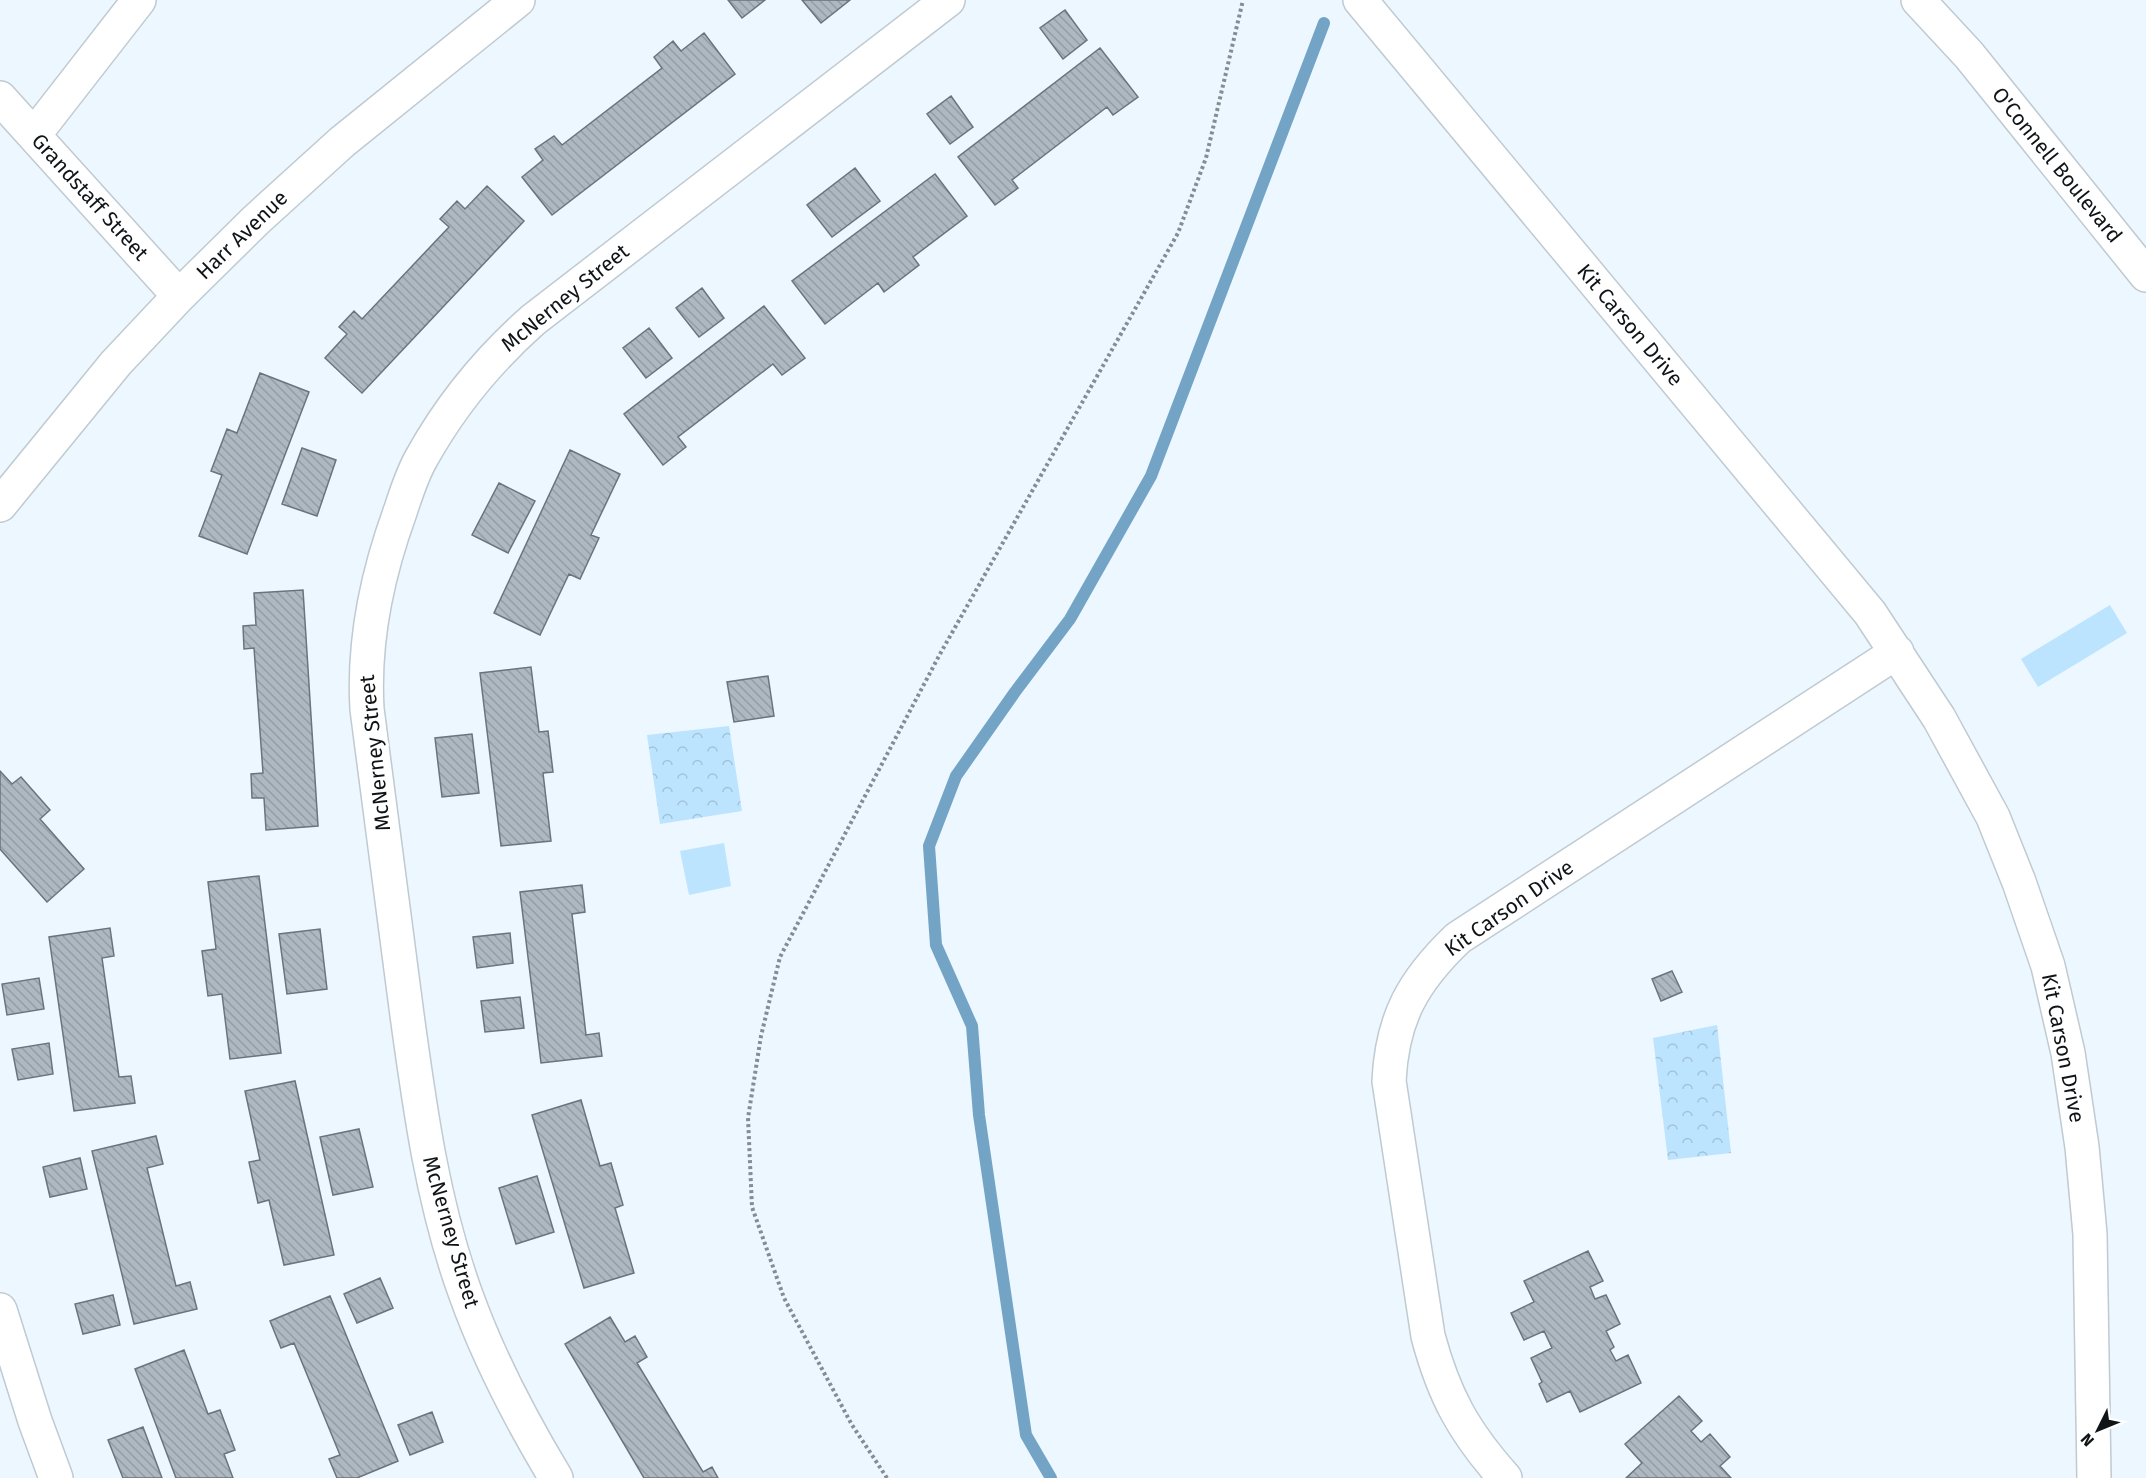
<svg xmlns="http://www.w3.org/2000/svg" width="2146" height="1478" font-family="'Fira Sans',sans-serif">
  <defs>
    <pattern id="park-crowns" width="20" height="18" patternUnits="userSpaceOnUse" patternTransform="scale(1.5)"><rect width="20" height="18" fill="#bde4fe"/><path d="M2 6a3 3 0 1 1 6 0M12 15a3 3 0 1 1 6 0" fill="none" stroke="#a1c3d9"/></pattern>
    <pattern id="building-back-hatch" width="6" height="6" patternUnits="userSpaceOnUse" patternTransform="scale(1.5)"><rect width="6" height="6" fill="#aeb8c0"/><path d="M-1 5l2 2M0 0l6 6M5-1l2 2" fill="none" stroke="#959da4"/></pattern>
  </defs>
  <rect width="100%" height="100%" fill="#ecf7ff"/>
  <path fill="#bde4fe" d="M2110,605L2127,633L2038,687L2021,659Z
    M724,843L731,886L689,895L680,851Z"/>
  <path fill="url(#park-crowns)" d="M729,726L742,811L660,824L647,735Z
    M1717,1025L1731,1153L1668,1160L1653,1038Z"/>
  <g fill="none" stroke-linecap="round" stroke-linejoin="round">
    <path stroke="#73a4c5" stroke-width="12" d="M1051,1478L1026,1435L979,1115L972,1026L936,945L929,846L956,776L1015,692L1070,619L1151,476L1324,23"/>
  </g>
  <path fill="url(#building-back-hatch)" stroke="#6a747a" stroke-width="1.5" d="M728,0H765L742,18Z
    M802,0H850L821,23Z
    M1065,10L1087,40L1063,59L1040,28Z
    M704,33L735,74L552,215L522,177L543,160L535,149L554,136L562,145L662,68L654,57L673,41L681,51Z
    M1100,48L1138,97L1113,115L1107,107L1012,180L1018,188L995,205L958,157Z
    M951,96L973,127L950,144L927,114Z
    M855,168L880,201L832,237L807,205Z
    M935,174L967,216L913,257L919,265L884,292L878,283L825,324L792,281Z
    M487,186L524,221L362,393L325,358L347,334L339,327L354,311L362,319L449,227L440,219L457,201L465,209Z
    M702,288L724,318L699,337L676,308Z
    M764,306L805,358L782,375L773,364L678,437L686,447L663,465L624,414Z
    M649,328L672,358L646,378L623,348Z
    M260,373L309,392L247,554L199,536L222,475L211,471L227,429L237,433Z
    M302,448L336,460L317,516L282,504Z
    M570,450L620,474L591,535L599,538L580,579L569,574L540,635L494,613Z
    M499,483L535,501L508,553L472,535Z
    M303,590L318,826L266,830L264,798H252L251,774L263,773L254,648L244,649L243,626L256,625L254,593Z
    M531,667L539,732L548,731L553,772L543,773L551,841L501,846L480,673Z
    M768,676L774,716L734,722L727,682Z
    M472,734L479,793L442,797L435,738Z
    M0,771L12,784L21,777L50,810L40,819L84,869L47,902L0,849Z
    M259,876L281,1053L230,1059L222,994L208,996L202,951L216,949L208,882Z
    M582,885L585,912L572,914L586,1035L599,1033L602,1056L541,1063L520,892Z
    M110,928L114,956L102,958L119,1077L131,1076L135,1103L74,1111L49,937Z
    M320,929L327,989L287,994L279,934Z
    M510,933L513,963L477,968L473,937Z
    M1672,971L1682,992L1661,1001L1652,979Z
    M39,978L44,1009L7,1015L2,984Z
    M520,997L524,1028L485,1032L481,1001Z
    M49,1043L53,1074L18,1080L12,1049Z
    M295,1081L334,1255L284,1265L269,1200L258,1203L249,1162L260,1160L245,1091Z
    M581,1100L600,1166L611,1163L623,1205L615,1208L634,1273L584,1288L532,1115Z
    M359,1129L373,1187L333,1195L320,1137Z
    M156,1136L163,1164L147,1168L176,1286L190,1282L197,1309L134,1324L92,1151Z
    M80,1158L87,1189L50,1197L43,1167Z
    M537,1176L554,1232L516,1244L499,1188Z
    M1588,1251L1603,1281L1590,1287L1595,1299L1606,1295L1620,1324L1606,1331L1614,1347L1610,1350L1616,1361L1628,1355L1641,1383L1580,1412L1570,1391L1547,1402L1539,1384L1542,1382L1531,1358L1552,1348L1544,1331L1524,1340L1511,1313L1534,1302L1524,1281Z
    M380,1278L393,1308L357,1323L344,1294Z
    M113,1295L120,1325L83,1334L75,1304Z
    M330,1296L398,1461L357,1478H337L329,1459L340,1455L294,1343L281,1348L270,1321Z
    M610,1317L625,1342L635,1336L647,1357L637,1363L703,1472L712,1467L718,1478H644L565,1344Z
    M184,1350L208,1414L220,1410L235,1450L224,1454L233,1478H176L135,1369Z
    M1679,1396L1702,1421L1691,1431L1701,1442L1710,1434L1730,1457L1720,1466L1731,1478H1626L1642,1463L1625,1444Z
    M432,1412L443,1442L410,1455L398,1425Z
    M143,1427L162,1478H123L108,1440Z"/>
  <g fill="none" stroke-linecap="round" stroke-linejoin="round">
    <g stroke="#bfcad1" stroke-width="36">
      <path id="minor" d="M1360,0L1870,613L1939,718L1993,817L2019,882L2048,966L2068,1053L2082,1147L2090,1234L2094,1478
        M0,98L179,296
        M34,135L139,0
        M0,505L116,363L179,296L255,221L342,142L518,0
        M0,1310L35,1421L56,1478
        M556,1478C521,1420 489,1359 466,1295C433,1205 420,1110 407,1015C393,913 380,811 367,709C363,641 377,575 400,512C406,494 412,474 422,457C451,405 489,359 533,320L948,0
        M1505,1478C1464,1432 1444,1396 1428,1336L1389,1081C1392,1018 1413,981 1458,938L1897,652"/>
    </g>
    <g stroke="#bfcad1" stroke-width="36">
      <path id="major" d="M1918,0L1969,55L2146,275"/>
    </g>
    <path stroke="#858c92" stroke-width="4" stroke-dasharray="3 3" stroke-linecap="butt" d="M887,1478L852,1425L784,1298L752,1207L748,1118L761,1036L780,957L940,654L1178,233L1206,158L1243,0"/>
    <use href="#minor" stroke="#fff" stroke-width="33"/>
    <use href="#major" stroke="#fff" stroke-width="33"/>
  </g>
  <g text-anchor="middle" stroke-width="6" stroke-linejoin="round" paint-order="stroke">
    <g font-size="21" fill="#101416" stroke="#fff">
      <text transform="translate(2057 165) rotate(51)" y="7">O'Connell Boulevard</text>
      <text transform="translate(90 197) rotate(48)" y="7">Grandstaff Street</text>
      <text transform="translate(242 235) rotate(-44)" y="7">Harr Avenue</text>
      <text transform="translate(565 298) rotate(-39)" y="7">McNerney Street</text>
      <text transform="translate(1630 325) rotate(50)" y="7">Kit Carson Drive</text>
      <text transform="translate(375 753) rotate(-96)" y="7">McNerney Street</text>
      <text transform="translate(1509 908) rotate(-35)" y="7">Kit Carson Drive</text>
      <text transform="translate(2063 1048) rotate(79)" y="7">Kit Carson Drive</text>
      <text transform="translate(451 1232) rotate(74)" y="7">McNerney Street</text>
    </g>
  </g>
  <g transform="translate(2098 1430) rotate(227)" stroke="#ffffff" stroke-width="4.5" paint-order="stroke">
  <path d="M0-4.5L10 22L0 15L-10 22Z" fill="#101416"/>
  <text y="-9" font-size="16" font-weight="bold" text-anchor="middle" fill="#101416">N</text>
  </g>
</svg>
